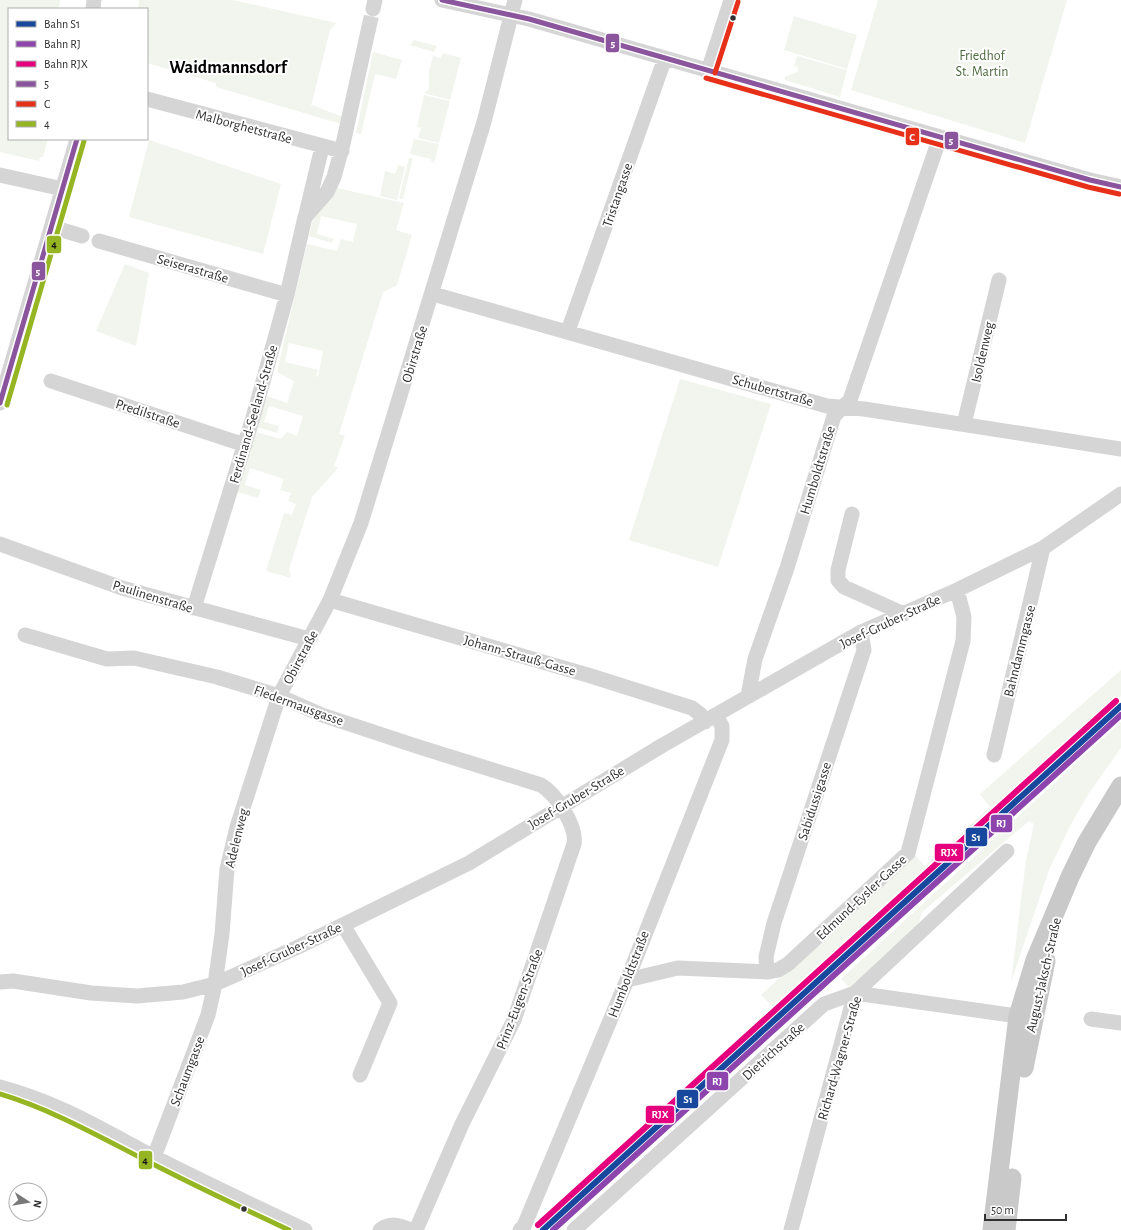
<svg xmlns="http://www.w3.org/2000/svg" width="1121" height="1230" font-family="'Alegreya Sans',sans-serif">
  <rect width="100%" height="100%" fill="#fff"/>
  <path fill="#f1f5ed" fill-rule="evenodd" d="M0,0H60L59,9H9V139H48L43,157H40L39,161L0,152Z
    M139,0H233L336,23L330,30L311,106L312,105L343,117L341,124L216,87V83L147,63V9H138Z
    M878,0H1067L1025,143L851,90Z
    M794,16L857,35L847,69L784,50Z
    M414,40L437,46L434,52L410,45Z
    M373,52L402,60L396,79L375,74L361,134L356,133Z
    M444,53L461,58L450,100L424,93L429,89V71L433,56L440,58Z
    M797,56L847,70L840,97L785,80V77L799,71L797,66L794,67Z
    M424,95L450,101L439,143L418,138L421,128L417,127Z
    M414,139L439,144L434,163L431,162V159L410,154Z
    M149,140L281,184L263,254L129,217Z
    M409,158H413L403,199L399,198Z
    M398,165L405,167L397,200L380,196L385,171L395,174Z
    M337,188L404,203L396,230L412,235L397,285L383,292L339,434L345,436L334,466L338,468L312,497L289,569L291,578L266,571L284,513L292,515L296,504L288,501L291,493L280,490L284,479L250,468L245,485L261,490L258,498L237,492L256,432L281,439L287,432L297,436L303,416L269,406L264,422L279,426L277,433L257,427L267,396L287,403L294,381L277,372L307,244L337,251L341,239L353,242L357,224L321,216L317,234L334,239L332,243L309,236L313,219ZM289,343L323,351L318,377L316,376L318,370L285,362Z
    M125,264L149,273L136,346L96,331Z
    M680,379L771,404L718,567L629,540Z
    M1121,670V696L776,1010L761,995L915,855L925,866L990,807L980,794Z
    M1121,722V748L1089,793L1070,826L1049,870L1011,982L1026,860L1034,824L1029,821L922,912L914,939L855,993L841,979Z"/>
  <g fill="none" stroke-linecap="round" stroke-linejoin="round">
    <path stroke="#d6d6d6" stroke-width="15" stroke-dasharray="15 8" stroke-linecap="butt" d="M368,31L373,9"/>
    <path stroke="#d5d5d5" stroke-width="15" d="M442,0L529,19L1090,180L1121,187
      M93,9L94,0
      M373,9L375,0
      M708,71L731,0
      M147,99L342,151
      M0,175L63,189
      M306,214L322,147
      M52,227L82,236
      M99,241L287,295
      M433,294L827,406L864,409L1121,449
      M568,331L665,58
      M51,381L245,445
      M0,403L77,139
      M964,424L999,280
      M852,514L838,570V580L844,587L904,614
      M0,544L122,588L309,639
      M330,600L591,676L692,708L701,715L705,722
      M194,608L254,414L287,295L305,217L327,192L334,177L343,144L368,31
      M25,635L107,659L134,658L217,677L279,696L322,715L416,746L541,785C556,794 577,826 574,844L514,1020L462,1124L416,1230
      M748,696L755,659L787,568L834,416L850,400L940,137
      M994,755L1043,548
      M343,925L390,1003L360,1075
      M767,972L766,957L774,923L864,650L861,632
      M627,980L678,968L767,972L778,970L788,964L908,853L963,641L964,617L957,590
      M0,982L13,981L91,993L137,996L183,992L215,984L298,947L469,863L663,745L861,632L957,590L1043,548L1121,494
      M1091,1019L1121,1023
      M0,1087C57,1102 101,1129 152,1156C203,1182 254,1206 305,1230
      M154,1157L208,1015L215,984L222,934L227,869L237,827L279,696L330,600L361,523L484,122L515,0
      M380,1230C390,1222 399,1225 411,1230
      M520,1230L524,1226L627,980L722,740V726L716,716
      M574,1230L824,1004L855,993L1018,1016
      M791,1230L855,993L1007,851"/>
    <path stroke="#c9c9c9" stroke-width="19" d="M1024,1068L1046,961
      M992,1230L1018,1016L1035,960L1070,877L1087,842L1121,786
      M1006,1230L1012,1178"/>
    <g stroke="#fff" stroke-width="8">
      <path id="bus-1" d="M442,0L529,19L1090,180L1121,187
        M0,403L77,139"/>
    </g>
    <g stroke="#fff" stroke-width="8">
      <path id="bus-2" d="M715,73L738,2
        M706,78L1088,187L1119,194"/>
    </g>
    <g stroke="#fff" stroke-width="8">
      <path id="bus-3" d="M7,405L84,141
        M0,1094C53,1110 100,1137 149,1162C195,1186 242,1208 289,1230"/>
    </g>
    <use href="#bus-1" stroke="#8b559d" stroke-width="5"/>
    <use href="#bus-2" stroke="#e6301a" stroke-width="5"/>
    <use href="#bus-3" stroke="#96b522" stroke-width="5"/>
    <g stroke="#fff" stroke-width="9">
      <path id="rail-1" d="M543,1230L1121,706"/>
    </g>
    <g stroke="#fff" stroke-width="9">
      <path id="rail-2" d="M553,1230L1121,715"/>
    </g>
    <g stroke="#fff" stroke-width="9">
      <path id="rail-3" d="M538,1225L1116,701"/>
    </g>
    <use href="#rail-1" stroke="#17489e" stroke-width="6"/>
    <use href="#rail-2" stroke="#8e44ad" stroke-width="6"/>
    <use href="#rail-3" stroke="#e5007d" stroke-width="6"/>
  </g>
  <g fill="#313131" stroke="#fff" stroke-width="1.5">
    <circle cx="733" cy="18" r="3.5"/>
    <circle cx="244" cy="1209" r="3.5"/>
  </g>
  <g text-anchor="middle" stroke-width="4" stroke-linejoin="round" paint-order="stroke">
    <g font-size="14" fill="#4e6d3e" stroke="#fff">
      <text x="982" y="60">Friedhof<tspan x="982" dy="16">St. Martin</tspan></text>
    </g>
    <g font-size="14" fill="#313131" stroke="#fff">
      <text transform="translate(244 126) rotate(15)" y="5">Malborghetstraße</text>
      <text transform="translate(617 195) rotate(-71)" y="5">Tristangasse</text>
      <text transform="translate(193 268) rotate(16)" y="5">Seiserastraße</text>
      <text transform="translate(982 352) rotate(-77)" y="5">Isoldenweg</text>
      <text transform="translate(414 354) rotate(-73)" y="5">Obirstraße</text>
      <text transform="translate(773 390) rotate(16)" y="5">Schubertstraße</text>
      <text transform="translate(148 413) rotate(18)" y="5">Predilstraße</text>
      <text transform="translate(253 414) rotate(-74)" y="5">Ferdinand-Seeland-Straße</text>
      <text transform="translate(817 470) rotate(-73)" y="5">Humboldtstraße</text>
      <text transform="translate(153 596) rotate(17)" y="5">Paulinenstraße</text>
      <text transform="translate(890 621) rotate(-25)" y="5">Josef-Gruber-Straße</text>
      <text transform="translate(1019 651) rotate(-76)" y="5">Bahndammgasse</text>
      <text transform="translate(520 655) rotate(16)" y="5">Johann-Strauß-Gasse</text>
      <text transform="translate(300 657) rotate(-62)" y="5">Obirstraße</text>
      <text transform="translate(299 705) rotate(20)" y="5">Fledermausgasse</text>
      <text transform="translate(576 797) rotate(-31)" y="5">Josef-Gruber-Straße</text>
      <text transform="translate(814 801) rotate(-72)" y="5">Sabidussigasse</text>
      <text transform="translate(236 838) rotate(-76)" y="5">Adelenweg</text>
      <text transform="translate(861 897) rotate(-43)" y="5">Edmund-Eysler-Gasse</text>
      <text transform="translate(291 949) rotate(-25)" y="5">Josef-Gruber-Straße</text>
      <text transform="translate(628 974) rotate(-69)" y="5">Humboldtstraße</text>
      <text transform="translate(1043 975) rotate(-77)" y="5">August-Jaksch-Straße</text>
      <text transform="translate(519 999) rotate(-69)" y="5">Prinz-Eugen-Straße</text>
      <text transform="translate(773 1051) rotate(-42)" y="5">Dietrichstraße</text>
      <text transform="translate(839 1058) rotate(-74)" y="5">Richard-Wagner-Straße</text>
      <text transform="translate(187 1071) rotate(-69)" y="5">Schaumgasse</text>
    </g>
    <g font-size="18" font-weight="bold" fill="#000" stroke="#fff">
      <text x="228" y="73">Waidmannsdorf</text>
    </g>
  </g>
  <g stroke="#fff" stroke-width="1.5">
    <rect x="605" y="33" width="15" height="20" rx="4" fill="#8b559d"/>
    <rect x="905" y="127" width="15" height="19" rx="4" fill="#e6301a"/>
    <rect x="944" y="131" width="15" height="19" rx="4" fill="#8b559d"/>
    <rect x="46" y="235" width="16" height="19" rx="4" fill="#96b522"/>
    <rect x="31" y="261" width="15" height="20" rx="4" fill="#8b559d"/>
    <rect x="990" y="814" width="23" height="19" rx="4" fill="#8e44ad"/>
    <rect x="965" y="827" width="23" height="20" rx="4" fill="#17489e"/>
    <rect x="934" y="843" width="30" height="19" rx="4" fill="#e5007d"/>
    <rect x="706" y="1071" width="23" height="20" rx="4" fill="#8e44ad"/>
    <rect x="676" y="1089" width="23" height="20" rx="4" fill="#17489e"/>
    <rect x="645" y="1105" width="30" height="19" rx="4" fill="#e5007d"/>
    <rect x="138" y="1150" width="15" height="20" rx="4" fill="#96b522"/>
  </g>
  <g font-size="11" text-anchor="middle" font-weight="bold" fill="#fff">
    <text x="613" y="47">5</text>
    <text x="912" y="141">C</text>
    <text x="951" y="144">5</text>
    <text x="38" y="275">5</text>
    <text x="1001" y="827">RJ</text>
    <text x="976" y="841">S1</text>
    <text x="949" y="856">RJX</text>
    <text x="717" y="1085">RJ</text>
    <text x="688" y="1103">S1</text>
    <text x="660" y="1118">RJX</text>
  </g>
  <g font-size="11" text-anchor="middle" font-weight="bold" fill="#111">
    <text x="54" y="248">4</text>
    <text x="145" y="1164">4</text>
  </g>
  <rect x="8" y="8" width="140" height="132" fill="#ffffff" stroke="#adadad"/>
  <rect x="16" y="21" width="20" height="6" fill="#17489e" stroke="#adadad"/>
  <text x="44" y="28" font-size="12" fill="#313131">Bahn S1</text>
  <rect x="16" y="41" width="20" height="6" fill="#8e44ad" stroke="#adadad"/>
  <text x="44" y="48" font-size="12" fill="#313131">Bahn RJ</text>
  <rect x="16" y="61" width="20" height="6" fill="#e5007d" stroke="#adadad"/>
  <text x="44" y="68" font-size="12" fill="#313131">Bahn RJX</text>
  <rect x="16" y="81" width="20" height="6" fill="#8b559d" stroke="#adadad"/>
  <text x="44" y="88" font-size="12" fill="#313131">5</text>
  <rect x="16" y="101" width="20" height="6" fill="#e6301a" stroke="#adadad"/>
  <text x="44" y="108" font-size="12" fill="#313131">C</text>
  <rect x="16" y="121" width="20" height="6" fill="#96b522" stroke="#adadad"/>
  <text x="44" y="128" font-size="12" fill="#313131">4</text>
  <g transform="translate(28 1202) rotate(102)"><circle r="19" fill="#ffffff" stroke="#adadad"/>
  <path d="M0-3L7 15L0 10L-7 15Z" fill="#797979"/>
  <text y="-6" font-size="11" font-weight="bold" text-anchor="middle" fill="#313131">N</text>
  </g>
  <path d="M985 1214v6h81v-6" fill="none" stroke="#313131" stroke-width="2"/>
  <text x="991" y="1214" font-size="12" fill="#313131" stroke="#ffffff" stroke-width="3" paint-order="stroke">50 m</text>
</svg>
